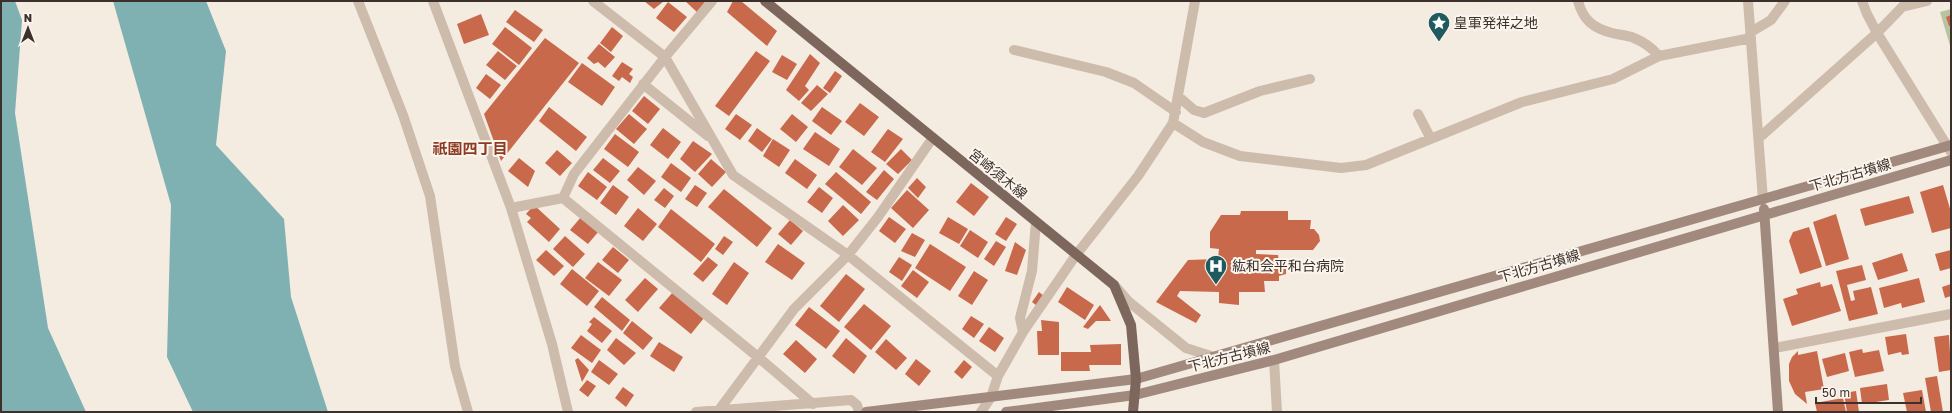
<svg xmlns="http://www.w3.org/2000/svg" width="1952" height="413" font-family="'Golos Text','Noto Sans JP',sans-serif">
  <rect width="100%" height="100%" fill="#f4ebe1"/>
  <path fill="#b8c4a0" d="M1951,9V49L1940,12Z"/>
  <path fill="#7fb0b2" d="M1,1H15L22,20L15,113L48,328L86,412H1Z
    M113,1H206L226,51L216,145L284,219L291,297L328,412H193L167,357L171,205Z"/>
  <path fill="#c8694b" d="M644,1H664L654,9Z
    M685,1H708L698,13Z
    M733,1H741L777,31L767,46L727,12Z
    M668,2L687,17L674,32L656,18Z
    M515,10L543,30L534,42L506,22Z
    M481,14L489,35L464,44L457,24Z
    M1951,15V26H1949L1946,17Z
    M505,27L532,48L519,65L492,44Z
    M612,27L623,36L611,52L600,43Z
    M545,38L579,63L501,161L484,114Z
    M599,44L615,57L605,68L598,62L594,64L587,58Z
    M498,51L517,66L505,80L486,65Z
    M756,51L770,61L729,116L715,106Z
    M810,54L820,63L805,86L809,90L799,101L786,90Z
    M782,55L797,64L787,80L772,72Z
    M622,62L633,69L629,74L633,77L630,83L622,77L619,81L612,76Z
    M582,63L615,87L602,106L568,82Z
    M835,71L842,76L830,93L823,88Z
    M486,74L501,85L490,99L476,88Z
    M817,85L828,94L811,111L801,103Z
    M644,96L660,109L648,124L632,111Z
    M860,103L879,117L864,136L845,122Z
    M549,107L587,137L576,151L539,121Z
    M822,107L842,121L831,135L812,121Z
    M629,114L647,129L634,144L616,129Z
    M736,114L752,125L740,140L725,129Z
    M792,114L808,127L796,142L780,129Z
    M663,128L681,142L668,159L650,145Z
    M757,128L772,139L762,152L748,141Z
    M888,129L903,139L885,162L871,152Z
    M815,132L840,149L829,166L803,149Z
    M615,134L639,152L628,167L604,149Z
    M773,139L790,150L779,167L763,156Z
    M693,141L712,154L695,172L680,159Z
    M853,149L877,168L862,185L839,167Z
    M901,149L912,160L898,174L886,164Z
    M557,150L572,163L560,176L545,163Z
    M519,158L535,171L528,187L508,171Z
    M603,158L620,171L610,183L593,170Z
    M711,159L726,172L712,187L698,174Z
    M795,159L817,175L807,189L785,173Z
    M671,163L691,178L681,192L661,177Z
    M638,167L656,181L644,195L627,180Z
    M884,170L894,179L877,200L866,192Z
    M588,172L607,187L597,200L578,186Z
    M836,172L871,202L861,214L825,184Z
    M917,178L926,187L918,198L908,188Z
    M971,183L989,197L974,216L956,202Z
    M613,185L629,197L616,215L600,203Z
    M695,185L707,193L697,207L685,199Z
    M1943,185L1951,212V228L1932,233L1920,192Z
    M819,187L833,198L822,213L807,202Z
    M664,188L674,196L665,208L654,200Z
    M724,189L772,228L757,247L708,207Z
    M907,190L929,210L913,228L891,208Z
    M1909,196L1914,213L1865,226L1860,209Z
    M534,205L560,229L549,242L527,222L531,218L526,214Z
    M843,205L859,220L843,236L828,221Z
    M638,208L657,224L643,241L624,226Z
    M671,209L715,244L701,262L658,227Z
    M1241,211H1288V220H1311L1310,229H1314L1319,235L1320,241L1313,250H1256V254L1278,255L1279,262L1286,263V274L1279,276V281H1264L1265,292H1239V305L1219,303V292L1180,291L1177,296L1201,315L1196,323L1156,302L1188,260L1218,259L1219,249L1210,248V232L1221,215H1240Z
    M1836,214L1849,259L1826,266L1813,222Z
    M581,217L599,231L588,244L570,230Z
    M889,217L906,229L895,243L879,231Z
    M948,217L968,229L959,244L939,233Z
    M1006,217L1017,224L1006,241L995,234Z
    M790,220L803,231L791,245L778,234Z
    M1809,227L1822,267L1800,274L1789,241L1793,232Z
    M970,230L988,242L978,258L960,246Z
    M912,233L925,240L915,257L901,251Z
    M565,236L585,254L573,267L553,249Z
    M724,236L733,242L723,255L715,249Z
    M996,241L1006,247L994,266L984,259Z
    M1015,242L1026,250L1017,275L1005,271Z
    M778,244L805,263L792,280L765,262Z
    M930,244L966,267L950,291L915,268Z
    M613,247L629,260L618,273L602,260Z
    M546,250L564,266L554,276L536,260Z
    M1951,250V268L1940,271L1935,254Z
    M1902,253L1908,271L1878,280L1872,263Z
    M708,257L718,265L703,282L693,274Z
    M899,257L912,265L902,281L889,272Z
    M598,262L622,280L609,296L585,278Z
    M734,262L749,273L727,305L712,294Z
    M1862,265L1866,280L1847,285L1851,301L1855,300L1853,291L1871,287L1878,314L1849,321L1836,271Z
    M572,269L599,291L587,306L560,284Z
    M913,270L929,282L917,298L901,286Z
    M974,271L988,280L972,305L958,296Z
    M846,274L865,289L839,322L820,306Z
    M645,278L658,289L638,312L625,300Z
    M1919,278L1925,302L1902,308L1901,303L1884,308L1879,288Z
    M1820,282L1821,287L1832,284L1841,311L1792,326L1783,299L1798,294L1796,289Z
    M1951,284V296L1945,298L1942,287Z
    M1067,287L1094,305L1085,320L1058,302Z
    M673,292L704,318L691,334L659,308Z
    M1039,292L1044,296L1037,306L1032,302Z
    M602,297L630,320L622,331L594,307Z
    M864,304L891,326L871,350L844,327Z
    M1100,305L1111,321H1096L1088,329L1083,327Z
    M809,307L840,331L826,349L795,325Z
    M971,316L984,324L974,338L962,329Z
    M594,317L612,331L602,343L587,331L592,324L589,322Z
    M1041,320L1059,322V355H1038L1037,331H1042Z
    M632,321L653,338L643,350L623,333Z
    M989,327L1004,338L995,352L979,341Z
    M1906,334L1909,354L1902,355L1901,352L1888,355L1885,337Z
    M581,335L601,350L592,363L571,348Z
    M1949,335L1951,370L1939,372L1934,337Z
    M616,338L636,353L624,365L607,350Z
    M846,338L867,356L854,374L832,356Z
    M886,339L907,358L896,370L875,352Z
    M796,340L817,359L805,373L783,354Z
    M659,342L683,357L674,372L650,356Z
    M1121,344V365H1089L1090,371H1061V352H1091L1090,345Z
    M1862,349L1863,353L1879,350L1884,371L1855,377L1849,352Z
    M1798,351V355L1817,351L1824,389L1805,392L1807,404L1795,394L1789,381V364L1792,357Z
    M1845,353L1849,371L1827,377L1822,359Z
    M578,358L589,370L582,382L575,360Z
    M916,359L931,371L919,386L905,374Z
    M599,360L618,374L609,385L591,372Z
    M964,360L972,367L962,379L954,372Z
    M1937,376L1943,412H1931L1925,378Z
    M587,380L596,386L588,397L579,390Z
    M1887,384L1889,400L1862,404L1860,388Z
    M623,387L634,395L626,407L615,398Z
    M1922,390L1926,412H1907L1903,393Z
    M1856,391L1859,412H1847L1844,393Z
    M1843,398L1846,412H1817L1815,403Z"/>
  <g fill="none" stroke-linecap="round" stroke-linejoin="round">
    <path stroke="#cdbbac" stroke-width="10" d="M358,1L403,115L430,196L455,366L468,412
      M433,1L511,208L552,344L568,412
      M593,1L665,57L733,175L848,255L998,376
      M1578,1C1583,20 1593,28 1612,33C1619,35 1627,35 1634,38C1644,42 1652,48 1659,56
      M1748,1L1763,200
      M1862,1L1867,14L1877,33L1951,152
      M1902,7L1927,1
      M1751,32L1771,20L1785,1
      M1014,50L1106,72L1134,83L1176,112
      M643,84L708,136
      M1179,97L1194,110L1204,113L1260,91L1310,79
      M1418,114L1430,137
      M1173,123L1203,142L1240,156L1341,168L1366,165L1522,102L1613,79L1659,56L1751,38
      M1759,138L1877,33L1908,1
      M563,198L758,357L813,404
      M563,198L574,174L665,57L712,1
      M511,208L563,198
      M1116,287L1129,302L1186,348L1214,357
      M1023,332L1076,255L1138,176L1173,123L1195,1
      M1775,348L1951,314
      M1274,360L1277,412
      M719,410L794,309L848,255L878,217L932,139
      M696,412L851,400L857,405L859,412
      M981,412L991,397L998,376L1023,332L1020,318L1032,271L1036,222"/>
    <path stroke="#a18a7d" stroke-width="10" d="M1764,209L1778,412
      M866,412L1136,379L1951,145
      M1006,412L1135,395L1274,360L1951,160"/>
    <path stroke="#7d675c" stroke-width="10" d="M765,1L1114,285L1131,325L1136,379L1133,412"/>
  </g>
  <defs>
    <g id="sight-pin" transform="scale(1.15)"><path d="M0 17L-7.5 6A9.5 9.5 0 1 1 7.5 6Z" fill="#1f5a5e" stroke="#fbf5ee"/><path d="M0-6L1.8-2.2L6-1.7L2.9 1.2L3.7 5.4L0 3.3L-3.7 5.4L-2.9 1.2L-6-1.7L-1.8-2.2Z" fill="#fff"/></g>
    <g id="hospital-pin" transform="scale(1.15)"><path d="M0 17L-7.5 6A9.5 9.5 0 1 1 7.5 6Z" fill="#1f5a5e" stroke="#fbf5ee"/><path d="M-5-5h3v3.5h4V-5h3V5h-3V1.5h-4V5h-3Z" fill="#fff"/></g>
  </defs>
  <g fill-rule="evenodd">
    <use href="#sight-pin" x="1439" y="23"/>
    <use href="#hospital-pin" x="1216" y="266"/>
  </g>
  <g text-anchor="middle" stroke-width="4" stroke-linejoin="round" paint-order="stroke">
    <g font-size="14" fill="#3b302b" stroke="#fbf5ee" text-anchor="start">
      <text x="1454" y="28">皇軍発祥之地</text>
      <text x="1232" y="271">紘和会平和台病院</text>
    </g>
    <g font-size="14" fill="#3b302b" stroke="#fbf5ee">
      <text transform="translate(998 174) rotate(39)" y="5">宮崎須木線</text>
      <text transform="translate(1850 175) rotate(-16)" y="5">下北方古墳線</text>
      <text transform="translate(1539 266) rotate(-16)" y="5">下北方古墳線</text>
      <text transform="translate(1229 357) rotate(-14)" y="5">下北方古墳線</text>
    </g>
    <g font-size="15" font-weight="bold" fill="#8c3b22" stroke="#fbf5ee">
      <text x="470" y="154">祇園四丁目</text>
    </g>
  </g>
  <rect width="1952" height="413" fill="none" stroke="#3b302b" stroke-width="4"/>
  <g transform="translate(28 28)" stroke="#fbf5ee" stroke-width="3" paint-order="stroke">
  <path d="M0-3L7 15L0 10L-7 15Z" fill="#3b302b"/>
  <text y="-6" font-size="11" font-weight="bold" text-anchor="middle" fill="#3b302b">N</text>
  </g>
  <path d="M1816 397v6h105v-6" fill="none" stroke="#3b302b" stroke-width="2"/>
  <text x="1822" y="397" font-size="12" fill="#3b302b" stroke="#fbf5ee" stroke-width="3" paint-order="stroke">50 m</text>
</svg>
